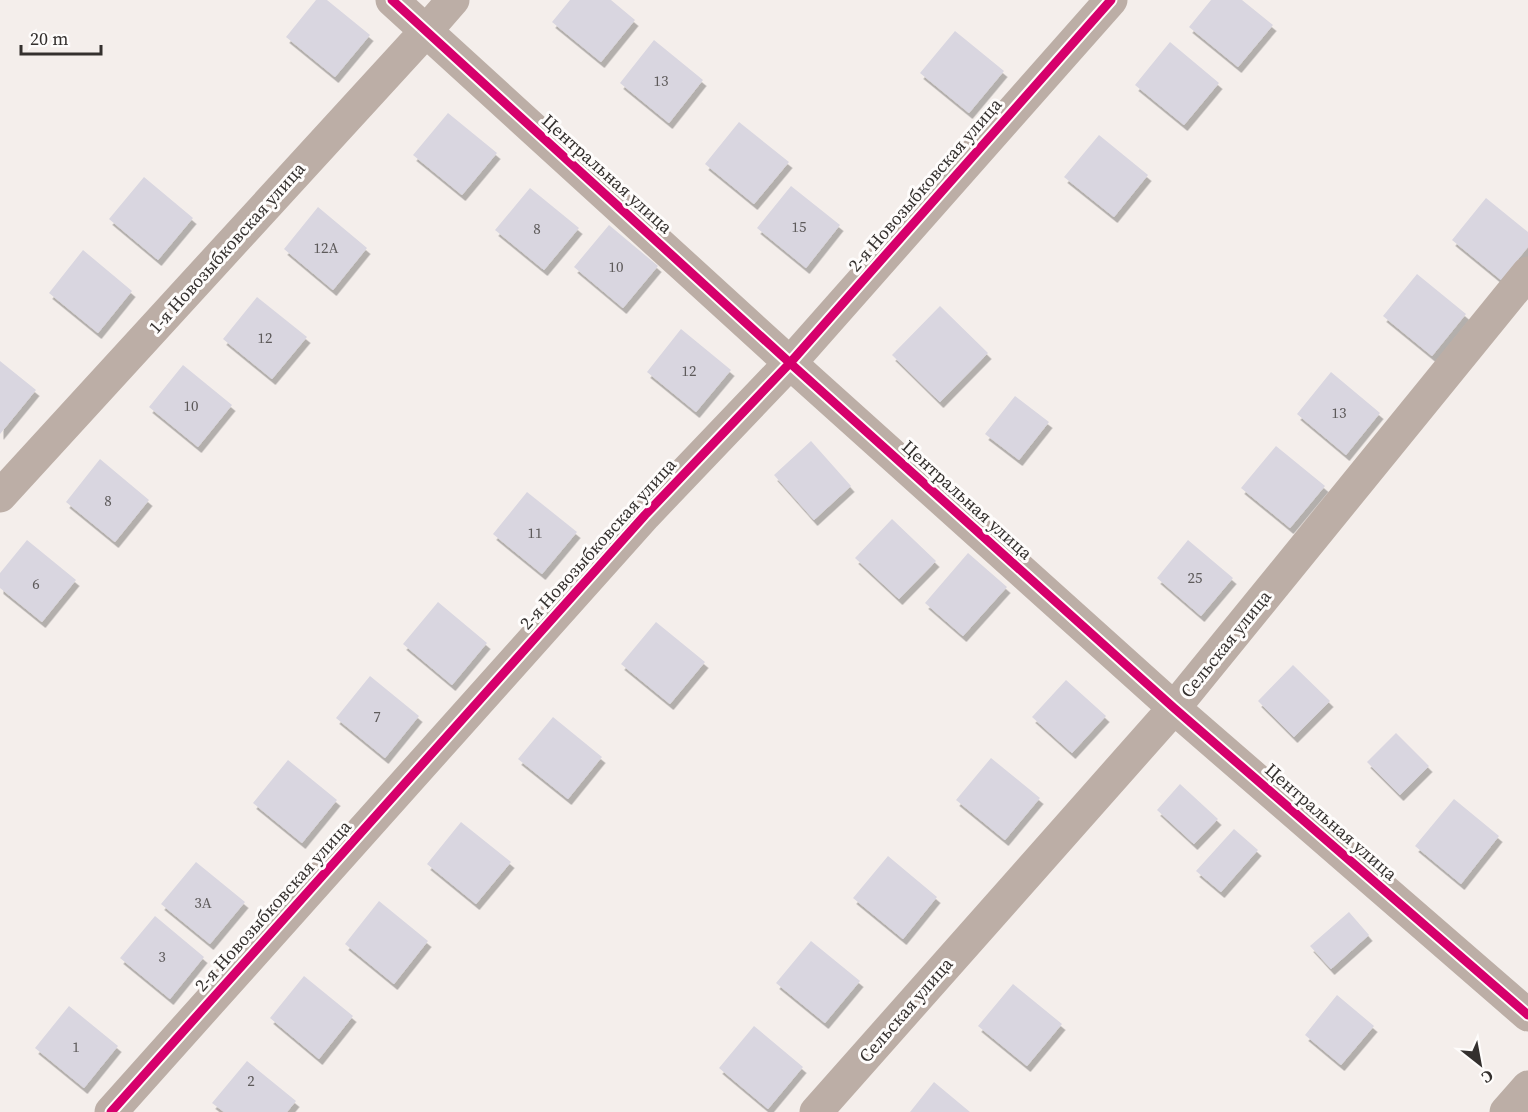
<svg xmlns="http://www.w3.org/2000/svg" width="1528" height="1112" font-family="'Source Serif 4',serif">
  <defs>
    <filter id="shadow"><feDropShadow dx="3.5" dy="6" stdDeviation="0" flood-color="#0004"/></filter>
  </defs>
  <rect width="100%" height="100%" fill="#f4eeeb"/>
  <path fill="#d9d6e0" filter="url(#shadow)" d="M316,0H327L370,35L335,77L286,37Z
    M570,0H611L635,20L601,62L552,22Z
    M1211,0H1242L1273,25L1238,67L1189,27Z
    M955,31L1004,71L969,113L920,73Z
    M654,40L703,80L669,123L620,83Z
    M1170,42L1219,83L1184,125L1135,85Z
    M448,113L497,153L462,195L413,155Z
    M739,122L789,162L754,204L705,164Z
    M1099,135L1148,175L1114,217L1064,177Z
    M144,177L193,218L158,260L109,219Z
    M791,186L840,225L806,268L757,228Z
    M530,188L579,228L544,270L495,230Z
    M1486,198L1528,232V247L1501,280L1452,240Z
    M318,207L367,248L333,290L284,249Z
    M609,225L658,266L623,308L574,267Z
    M83,250L132,291L98,333L49,293Z
    M1417,274L1466,314L1432,356L1383,316Z
    M257,297L307,337L272,379L223,339Z
    M940,306L988,353L940,402L892,355Z
    M681,329L731,370L696,412L647,372Z
    M0,361L36,390L0,434Z
    M183,365L232,405L198,447L149,407Z
    M1331,372L1380,413L1346,455L1297,414Z
    M1015,396L1049,422L1019,460L985,434Z
    M811,441L851,486L814,520L774,475Z
    M1276,446L1325,486L1290,528L1241,488Z
    M100,459L149,500L115,542L66,502Z
    M527,492L577,532L542,574L493,534Z
    M892,519L936,561L899,599L855,558Z
    M27,540L76,580L42,622L0,588V573Z
    M1188,540L1233,578L1201,616L1157,578Z
    M968,553L1007,587L963,636L925,603Z
    M438,602L487,643L452,685L403,644Z
    M656,622L705,662L670,704L621,664Z
    M1293,665L1330,701L1294,737L1258,701Z
    M370,676L419,716L385,758L336,718Z
    M1066,680L1106,716L1072,753L1032,717Z
    M553,717L602,757L568,799L518,759Z
    M1396,733L1429,766L1400,795L1367,762Z
    M991,758L1040,798L1005,840L956,800Z
    M288,760L337,800L302,843L253,803Z
    M1180,784L1218,819L1194,844L1157,810Z
    M1454,799L1499,836L1461,884L1415,846Z
    M461,822L511,862L476,904L427,864Z
    M1234,829L1258,850L1221,892L1196,871Z
    M888,856L937,897L903,939L853,898Z
    M196,862L245,902L210,944L161,904Z
    M379,901L428,941L394,984L345,944Z
    M1349,912L1369,935L1331,969L1310,946Z
    M155,916L204,957L170,999L120,958Z
    M811,941L860,981L825,1023L776,983Z
    M304,976L353,1016L319,1059L270,1018Z
    M1013,984L1062,1024L1027,1066L978,1026Z
    M1337,995L1374,1026L1341,1065L1305,1035Z
    M69,1006L118,1046L84,1088L35,1048Z
    M754,1026L803,1067L768,1109L719,1068Z
    M247,1061L296,1101L287,1112H224L212,1103Z
    M934,1082L970,1112H910Z"/>
  <g fill="none" stroke-linecap="round" stroke-linejoin="round">
    <path stroke="#bcaea6" stroke-width="33" d="M392,0L790,363L1174,708L1528,1015
      M0,496L426,31L453,0
      M111,1112L645,515L790,363L1111,0
      M816,1112L1174,708L1528,273
      M1506,1112L1528,1087"/>
    <g stroke="#fefcfb" stroke-width="13">
      <path id="cycleway" d="M392,0L790,363L1174,708L1528,1015
        M111,1112L645,515L790,363L1111,0"/>
    </g>
    <use href="#cycleway" stroke="#d6006c" stroke-width="9"/>
  </g>
  <g text-anchor="middle" stroke-width="6" stroke-linejoin="round" paint-order="stroke">
    <g font-size="15" fill="#5d5a5a">
      <text x="661" y="86">13</text>
      <text x="799" y="232">15</text>
      <text x="537" y="234">8</text>
      <text x="326" y="253">12А</text>
      <text x="616" y="272">10</text>
      <text x="265" y="343">12</text>
      <text x="689" y="376">12</text>
      <text x="191" y="411">10</text>
      <text x="1339" y="418">13</text>
      <text x="108" y="506">8</text>
      <text x="535" y="538">11</text>
      <text x="1195" y="583">25</text>
      <text x="36" y="589">6</text>
      <text x="377" y="722">7</text>
      <text x="203" y="908">3А</text>
      <text x="162" y="962">3</text>
      <text x="76" y="1052">1</text>
      <text x="251" y="1086">2</text>
    </g>
    <g font-size="18" fill="#34302e" stroke="#fefcfb">
      <text transform="translate(607 174) rotate(42)" y="6">Центральная улица</text>
      <text transform="translate(925 185) rotate(-49)" y="6">2-я Новозыбковская улица</text>
      <text transform="translate(227 248) rotate(-48)" y="6">1-я Новозыбковская улица</text>
      <text transform="translate(967 500) rotate(42)" y="6">Центральная улица</text>
      <text transform="translate(598 544) rotate(-48)" y="6">2-я Новозыбковская улица</text>
      <text transform="translate(1226 644) rotate(-51)" y="6">Сельская улица</text>
      <text transform="translate(1331 822) rotate(41)" y="6">Центральная улица</text>
      <text transform="translate(273 906) rotate(-48)" y="6">2-я Новозыбковская улица</text>
      <text transform="translate(906 1010) rotate(-49)" y="6">Сельская улица</text>
    </g>
  </g>
  <g transform="translate(1480 1064) rotate(149)" stroke="#fefcfb" stroke-width="4.5" paint-order="stroke">
  <path d="M0-4.5L10 22L0 15L-10 22Z" fill="#34302e"/>
  <text y="-9" font-size="16" font-weight="bold" text-anchor="middle" fill="#34302e">С</text>
  </g>
  <path d="M21 45v9h80v-9" fill="none" stroke="#34302e" stroke-width="3"/>
  <text x="30" y="45" font-size="18" fill="#34302e" stroke="#fefcfb" stroke-width="4.5" paint-order="stroke">20 m</text>
</svg>
